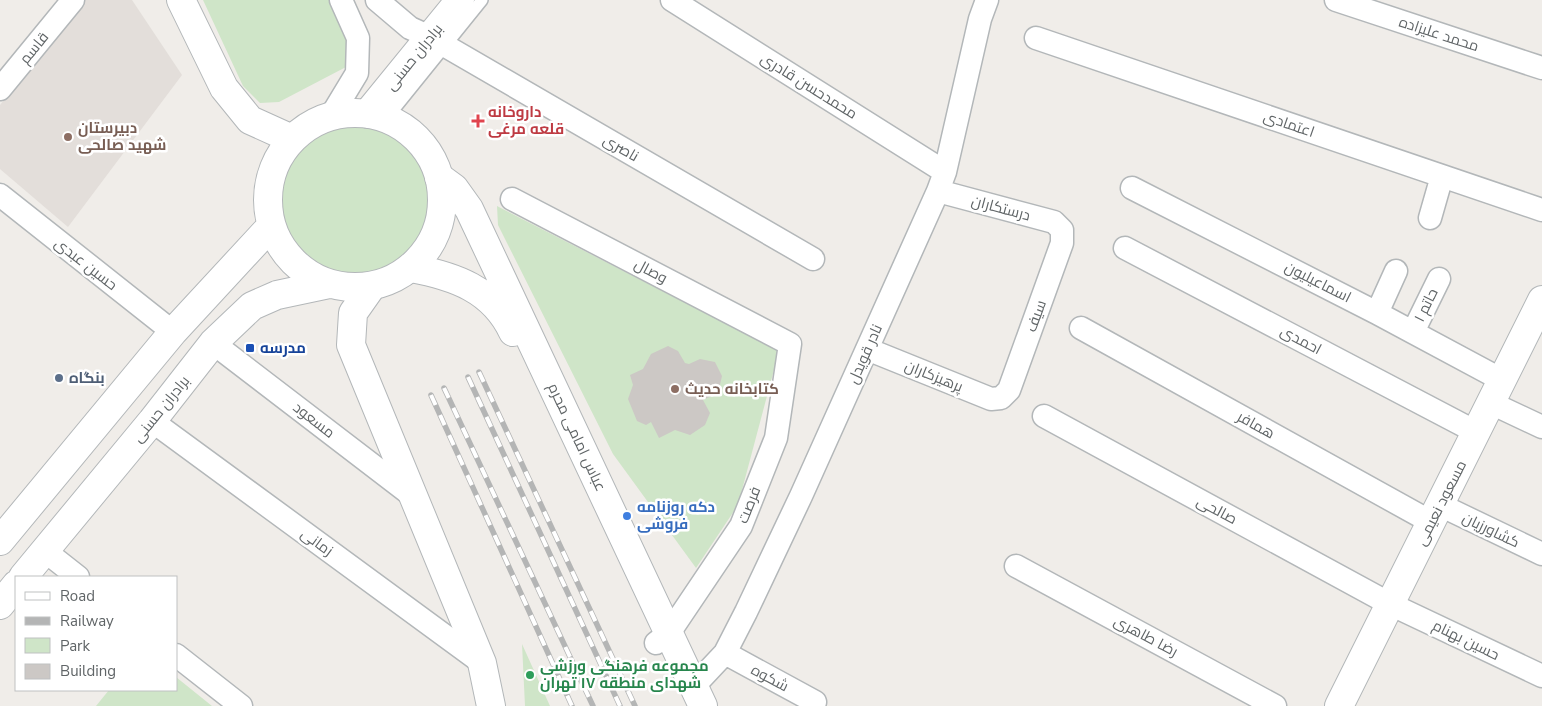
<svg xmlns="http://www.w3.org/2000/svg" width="1542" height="706" font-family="'Nunito Sans',Cairo,sans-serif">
  <rect width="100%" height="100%" fill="#f0ede9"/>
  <path fill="#e3deda" d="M84,0H132L182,75L68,227L0,169V105Z"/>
  <path fill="#cfe5c8" d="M203,0H332C342,22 356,42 346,67L279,102L260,103L243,86Z
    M281 201a75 75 0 1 1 150 0a75 75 0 1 1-150 0Z
    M497,206L779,351L738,505L696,568L613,454L498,225Z
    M522,644L550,706H525Z
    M176,677L212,706H96L109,690H176Z"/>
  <path fill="#ccc8c5" d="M668,346L678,351L685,363L689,364L700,359L715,362L722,376L718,393L703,400L710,413L705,425L690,435L675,430L659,438L651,422L646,425L637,421L628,399L633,385L630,375L643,369L651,354Z"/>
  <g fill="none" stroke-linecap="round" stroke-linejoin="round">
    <g stroke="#b3b7b9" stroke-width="14">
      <path id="service" d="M386,119L482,0"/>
    </g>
    <g stroke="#b3b7b9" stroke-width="25">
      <path id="minor" d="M377,0L410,28L430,37L813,259
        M672,0L945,172
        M1336,0L1542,68
        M1036,38L1542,210
        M0,89L73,0
        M331,116L357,73L358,38L341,0
        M1132,188L1377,313L1502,380
        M0,195L173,332
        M512,199L790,344L776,438L741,526L669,633L656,643
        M1430,218L1442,176
        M1125,248L1476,432
        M1377,313L1396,271
        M1081,328L1431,522
        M1413,332L1439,279
        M213,343L414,497
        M867,349L991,399L1001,398L1009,390L1062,243V230L1054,222L938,191
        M1491,403L1542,427
        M1044,416L1390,604L1542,676
        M152,421L482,663
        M1440,505L1542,554
        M45,551L78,577
        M1016,566L1275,706
        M725,653L815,702
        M176,655L241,706
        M694,686L725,653L746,612L801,496L938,191L945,172L980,19L987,0"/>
    </g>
    <g stroke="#b3b7b9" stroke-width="30">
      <path id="tertiary" d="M181,0L224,88L250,120L292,139
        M439,177L454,188L469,209L703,706
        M411,268C454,276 493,289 513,332
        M372,286L353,313L351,345L482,663L491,706"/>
    </g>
    <g stroke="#b3b7b9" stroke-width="30">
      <path id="secondary" d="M268 200a87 87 0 1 1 174 0a87 87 0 1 1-174 0Z
        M367,114L460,0
        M0,541L173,332L271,226
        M23,577L152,421L213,343L252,306L277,295L329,284
        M0,605L16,585
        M1339,706L1542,300"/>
    </g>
    <use href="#service" stroke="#fff" stroke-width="11"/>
    <use href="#minor" stroke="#fff" stroke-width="22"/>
    <use href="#tertiary" stroke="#fff" stroke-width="28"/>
    <use href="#secondary" stroke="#fff" stroke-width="28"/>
    <g stroke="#b4b5b5" stroke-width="5.5">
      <path id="rail" d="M479,372L635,706
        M468,377L620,706
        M444,388L593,706
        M431,395L572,706"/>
    </g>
    <use href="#rail" stroke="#fff" stroke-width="4" stroke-dasharray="11" stroke-linecap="butt"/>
  </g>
  <path fill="#e0444e" stroke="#fff" stroke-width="2" d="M475.5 113.5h5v5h5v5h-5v5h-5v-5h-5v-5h5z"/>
  <g fill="#8d6e63" stroke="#fff" stroke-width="2">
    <circle cx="68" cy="137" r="5"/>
    <circle cx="675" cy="389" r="5"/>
  </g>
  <rect fill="#1a4fb4" stroke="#fff" stroke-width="2" x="245" y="343" width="10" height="10" rx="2.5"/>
  <circle fill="#5c6f8a" stroke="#fff" stroke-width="2" cx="59" cy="378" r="5"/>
  <circle fill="#3f7fe0" stroke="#fff" stroke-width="2" cx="627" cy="516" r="5"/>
  <circle fill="#2e9e5b" stroke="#fff" stroke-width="2" cx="530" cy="675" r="5"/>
  <g text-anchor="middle" stroke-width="5" stroke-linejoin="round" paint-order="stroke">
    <g font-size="15" fill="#606567" stroke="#fff">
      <text transform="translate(1439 34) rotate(18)" y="5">محمد علیزاده</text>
      <text transform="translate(34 48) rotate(-51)" y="5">قاسم</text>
      <text transform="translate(414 57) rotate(-51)" y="5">برادران حسنی</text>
      <text transform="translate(809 86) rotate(32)" y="5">محمدحسن قادری</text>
      <text transform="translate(1289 124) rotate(19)" y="5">اعتمادی</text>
      <text transform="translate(621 148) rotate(30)" y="5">ناصری</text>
      <text transform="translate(1001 208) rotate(15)" y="5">درستکاران</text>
      <text transform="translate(86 264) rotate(38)" y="5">حسین عبدی</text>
      <text transform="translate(651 271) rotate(28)" y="5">وصال</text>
      <text transform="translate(1318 282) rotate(27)" y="5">اسماعیلیون</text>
      <text transform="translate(1426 305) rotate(-64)" y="5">حاتم ۱</text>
      <text transform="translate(1036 316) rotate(-70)" y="5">سیف</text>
      <text transform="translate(1301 340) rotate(28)" y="5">احمدی</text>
      <text transform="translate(865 354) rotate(-66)" y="5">نادر قویدل</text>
      <text transform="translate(934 376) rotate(22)" y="5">پرهیزکاران</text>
      <text transform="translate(161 409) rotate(-51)" y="5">برادران حسنی</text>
      <text transform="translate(314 420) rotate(38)" y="5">مسعود</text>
      <text transform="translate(1256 425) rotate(29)" y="5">همافر</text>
      <text transform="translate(577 437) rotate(65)" y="5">عباس امامی محرم</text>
      <text transform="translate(1441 503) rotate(-63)" y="5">مسعود نعیمی</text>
      <text transform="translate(749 505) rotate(-68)" y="5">فرصت</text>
      <text transform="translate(1217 510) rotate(28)" y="5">صالحی</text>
      <text transform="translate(1491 530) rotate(26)" y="5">کشاورزیان</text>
      <text transform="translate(317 542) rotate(36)" y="5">زمانی</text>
      <text transform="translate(1146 636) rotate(28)" y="5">رضا طاهری</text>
      <text transform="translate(1466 640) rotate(26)" y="5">حسین بهنام</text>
      <text transform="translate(770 678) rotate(28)" y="5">شکوه</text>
    </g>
    <g font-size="15" font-weight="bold" fill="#be3a42" stroke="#fff" text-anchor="start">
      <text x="488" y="117">داروخانه<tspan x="488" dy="17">قلعه مرغی</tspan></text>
    </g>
    <g font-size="15" font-weight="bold" fill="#785e54" stroke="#fff" text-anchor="start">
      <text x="78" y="133">دبیرستان<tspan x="78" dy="17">شهید صالحی</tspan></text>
      <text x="685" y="394">کتابخانه حدیث</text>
    </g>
    <g font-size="15" font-weight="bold" fill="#164399" stroke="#fff" text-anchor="start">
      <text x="260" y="353">مدرسه</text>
    </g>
    <g font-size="15" font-weight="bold" fill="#4e5e75" stroke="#fff" text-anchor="start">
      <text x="69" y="383">بنگاه</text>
    </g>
    <g font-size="15" font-weight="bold" fill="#366cbe" stroke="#fff" text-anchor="start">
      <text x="637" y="512">دکه روزنامه<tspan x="637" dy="17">فروشی</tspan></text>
    </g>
    <g font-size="15" font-weight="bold" fill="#27864d" stroke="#fff" text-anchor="start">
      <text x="540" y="671">مجموعه فرهنگی ورزشی<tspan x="540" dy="17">شهدای منطقه ۱۷ تهران</tspan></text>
    </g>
  </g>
  <rect x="15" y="576" width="162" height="115" fill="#ffffff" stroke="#bfc1c2"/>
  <rect x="25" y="592" width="25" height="8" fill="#ffffff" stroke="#bfc1c2"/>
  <text x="60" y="601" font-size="15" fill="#606567">Road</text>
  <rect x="25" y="617" width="25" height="8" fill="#b4b5b5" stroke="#bfc1c2"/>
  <text x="60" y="626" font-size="15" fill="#606567">Railway</text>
  <rect x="25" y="638" width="25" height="15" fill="#cfe5c8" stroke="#bfc1c2"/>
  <text x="60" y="651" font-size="15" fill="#606567">Park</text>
  <rect x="25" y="664" width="25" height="15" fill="#ccc8c5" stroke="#bfc1c2"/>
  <text x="60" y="676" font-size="15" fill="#606567">Building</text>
</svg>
